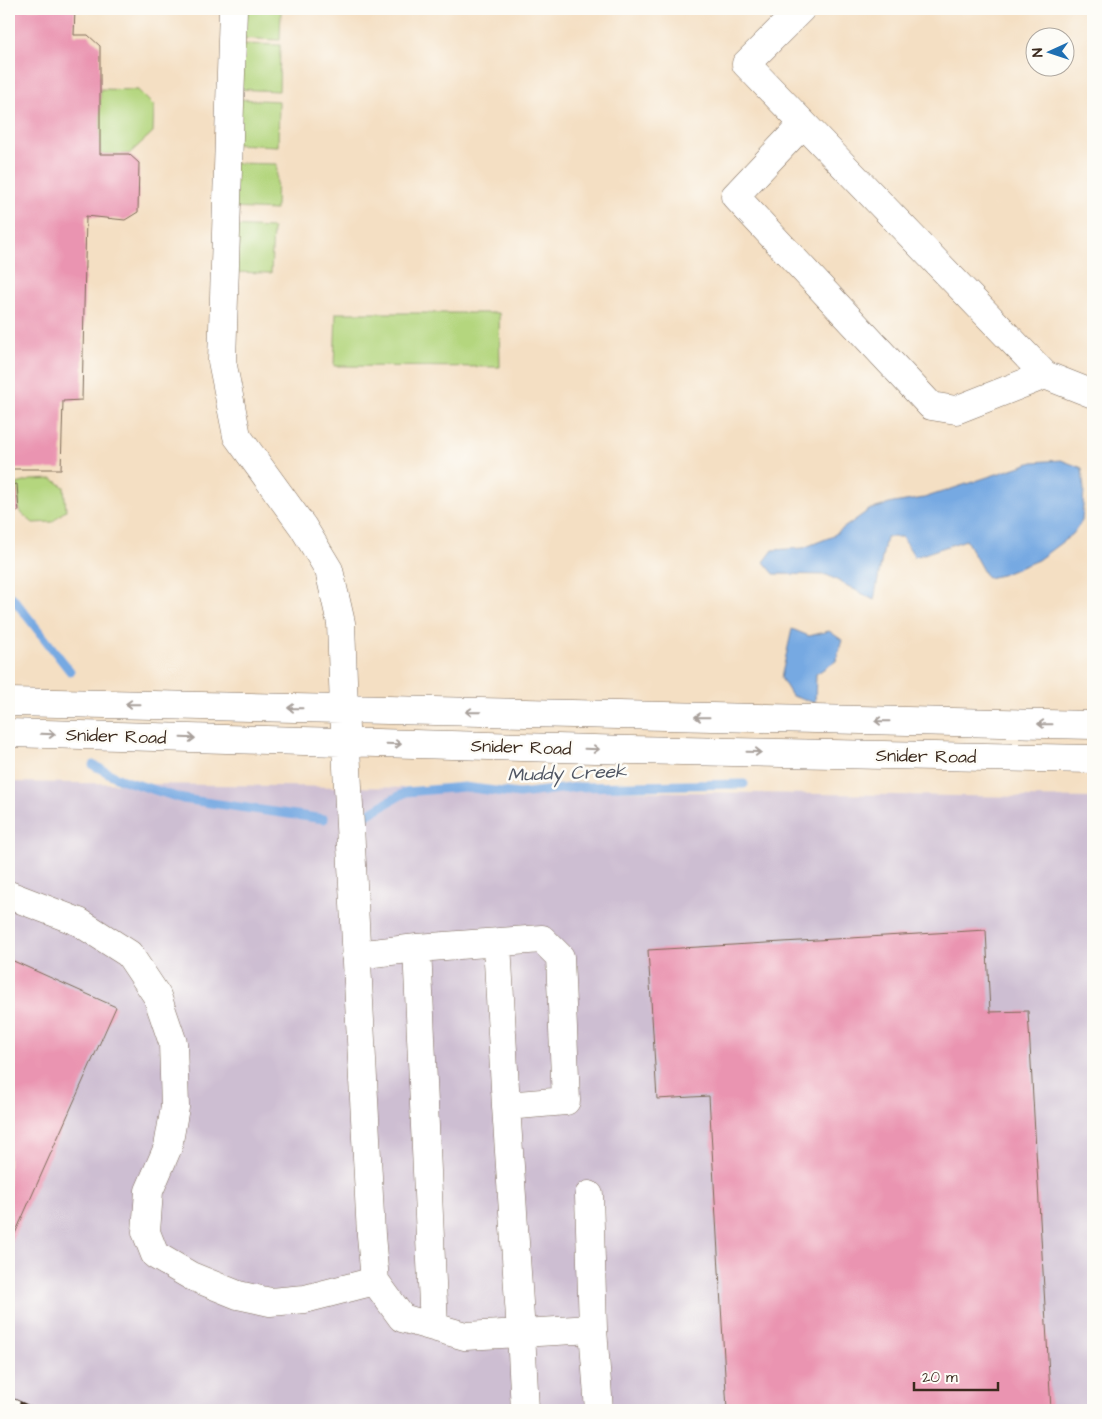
<svg xmlns="http://www.w3.org/2000/svg" width="1102" height="1419" font-family="'Architects Daughter',sans-serif">
  <rect width="100%" height="100%" fill="#fdfcf7"/>
  <filter id="ink" filterUnits="userSpaceOnUse"><feTurbulence type="fractalNoise" baseFrequency=".02" numOctaves="2"/><feDisplacementMap in="SourceGraphic" scale="10" xChannelSelector="R" yChannelSelector="G"/><feConvolveMatrix kernelMatrix="1 2 1 2 8 2 1 2 1" color-interpolation-filters="sRGB"/></filter>
  <filter id="wash" filterUnits="userSpaceOnUse"><feTurbulence type="fractalNoise" baseFrequency=".0096" numOctaves="4" result="noise"/><feDisplacementMap in="SourceGraphic" scale="20" xChannelSelector="R" yChannelSelector="G"/><feGaussianBlur stdDeviation="1.12" result="paint"/><feColorMatrix in="noise" values="0 0 0 0 0 0 0 0 0 0 0 0 0 0 0 0 0 1.4 0 .05"/><feComposite in="paint" operator="in"/></filter>
  <g filter="url(#wash)">
    <rect width="100%" height="100%" fill="#f4dfc3"/>
    <path fill="#cdbed2" d="M9,782L1093,798V1410H9Z"/>
    <path fill="#b4d67e" stroke="#78804e" d="M237,9H281L280,40L235,38Z
      M236,44L280,45L279,91L234,89Z
      M100,89L138,90L154,106L153,132L129,154H100Z
      M235,99L279,101L278,146L234,144Z
      M233,163L277,164L276,210L231,208Z
      M228,226L273,228L271,273L227,272Z
      M336,313H499L500,367L334,366Z
      M53,479L64,487L66,510L52,522L33,523L19,511L17,484L31,480Z"/>
    <path fill="#76a9e2" stroke="#586a80" d="M1061,460L1082,468L1084,490L1082,521L1073,534L1038,560L1002,575L987,578L966,540L915,557L902,537H886L874,600L827,575L774,574L764,562L773,550L803,548L831,537L869,510L893,503L924,498L1033,462Z
      M792,629L809,636L829,631L842,640L836,661L816,674L815,703L792,696L781,678Z"/>
    <g fill="none" stroke-linecap="round" stroke-linejoin="round">
      <path stroke="#76a9e2" stroke-width="9" d="M9,597H12L70,671
        M93,765L120,779L183,799L324,819
        M368,814L406,792L464,787L519,794L577,787L744,784"/>
    </g>
    <g id="blocks">
      <path fill="#ea94b1" d="M9,9H75L74,35H88L100,46V154H129L139,163L138,212L125,220L86,216L82,400L63,401L61,469H9Z
        M17,484L19,511L9,512V485Z
        M986,930L990,1012L1028,1011L1051,1410H727L709,1096L657,1099L648,950Z
        M9,959L116,1007L9,1247Z"/>
    </g>
  </g>
  <g filter="url(#ink)">
    <use href="#blocks" fill-opacity="0" stroke="#7c6958" stroke-width="1"/>
    <g fill="none" stroke-linecap="round" stroke-linejoin="round">
      <g stroke="#7c6958" stroke-width="29">
        <path id="minor" d="M233,9L222,361L237,436L303,527L329,570L341,623L344,709L371,1235L375,1281L402,1318L465,1336L593,1329L589,1195
          M801,9L746,64L1045,375L1093,394
          M803,124L735,196L931,406L956,410L1045,375
          M9,702L1093,725
          M9,733L631,750L1093,759
          M9,895L79,922L129,954L157,996L173,1043L175,1107L168,1147L149,1191L146,1232L155,1255L191,1276L238,1295L270,1302L305,1299L375,1281
          M497,943L506,1106
          M356,955L417,948
          M434,1327L417,948L542,939L560,957L566,1101L506,1106L521,1333L525,1410
          M593,1329L599,1410"/>
      </g>
      <use href="#minor" stroke="#fff" stroke-width="28"/>
      <g stroke="#3b2a1e" stroke-width="5.5">
        <path id="rail" d="M9,1399L33,1410"/>
      </g>
      <use href="#rail" stroke="#fdfcf7" stroke-width="4" stroke-dasharray="11" stroke-linecap="butt"/>
    </g>
    <defs><path id="oneway-shaft" d="M-6 0H5M1.5-3L5.5 0L1.5 3" fill="none" stroke-width="1.6" stroke-linecap="round" stroke-linejoin="round" transform="scale(1.25)"/></defs>
    <g stroke="#a79f9a">
      <use href="#oneway-shaft" transform="translate(133 704) rotate(-179)"/>
      <use href="#oneway-shaft" transform="translate(295 708) rotate(-179)"/>
      <use href="#oneway-shaft" transform="translate(473 712) rotate(-179)"/>
      <use href="#oneway-shaft" transform="translate(702 717) rotate(-179)"/>
      <use href="#oneway-shaft" transform="translate(882 721) rotate(-179)"/>
      <use href="#oneway-shaft" transform="translate(1045 724) rotate(-179)"/>
      <use href="#oneway-shaft" transform="translate(48 734) rotate(2)"/>
      <use href="#oneway-shaft" transform="translate(188 738) rotate(2)"/>
      <use href="#oneway-shaft" transform="translate(394 744) rotate(2)"/>
      <use href="#oneway-shaft" transform="translate(592 749) rotate(2)"/>
      <use href="#oneway-shaft" transform="translate(754 752) rotate(1)"/>
    </g>
  </g>
  <g text-anchor="middle" stroke-width="5" stroke-linejoin="round" paint-order="stroke">
    <g font-size="18" fill="#3b2a1e" stroke="#fdfcf7">
      <text transform="translate(116 736) rotate(2)" y="6">Snider Road</text>
      <text transform="translate(521 747) rotate(2)" y="6">Snider Road</text>
      <text transform="translate(926 756) rotate(1)" y="6">Snider Road</text>
    </g>
    <g font-size="19" font-style="italic" fill="#505663" stroke="#fdfcf7">
      <text transform="translate(567 772) rotate(-2)" y="7">Muddy Creek</text>
    </g>
  </g>
  <rect width="1102" height="1419" fill="none" stroke="#fdfcf7" stroke-width="30"/>
  <g transform="translate(1050 52) rotate(267)"><circle r="24" fill="#fdfcf7" stroke="#afa8a0"/>
  <path d="M0-4L9 19L0 12L-9 19Z" fill="#1f6fb2"/>
  <text y="-8" font-size="14" font-weight="bold" text-anchor="middle" fill="#3b2a1e">N</text>
  </g>
  <path d="M914 1382v8h84v-8" fill="none" stroke="#3b2a1e" stroke-width="2.5"/>
  <text x="922" y="1382" font-size="15" fill="#3b2a1e" stroke="#fdfcf7" stroke-width="4" paint-order="stroke">20 m</text>
</svg>
